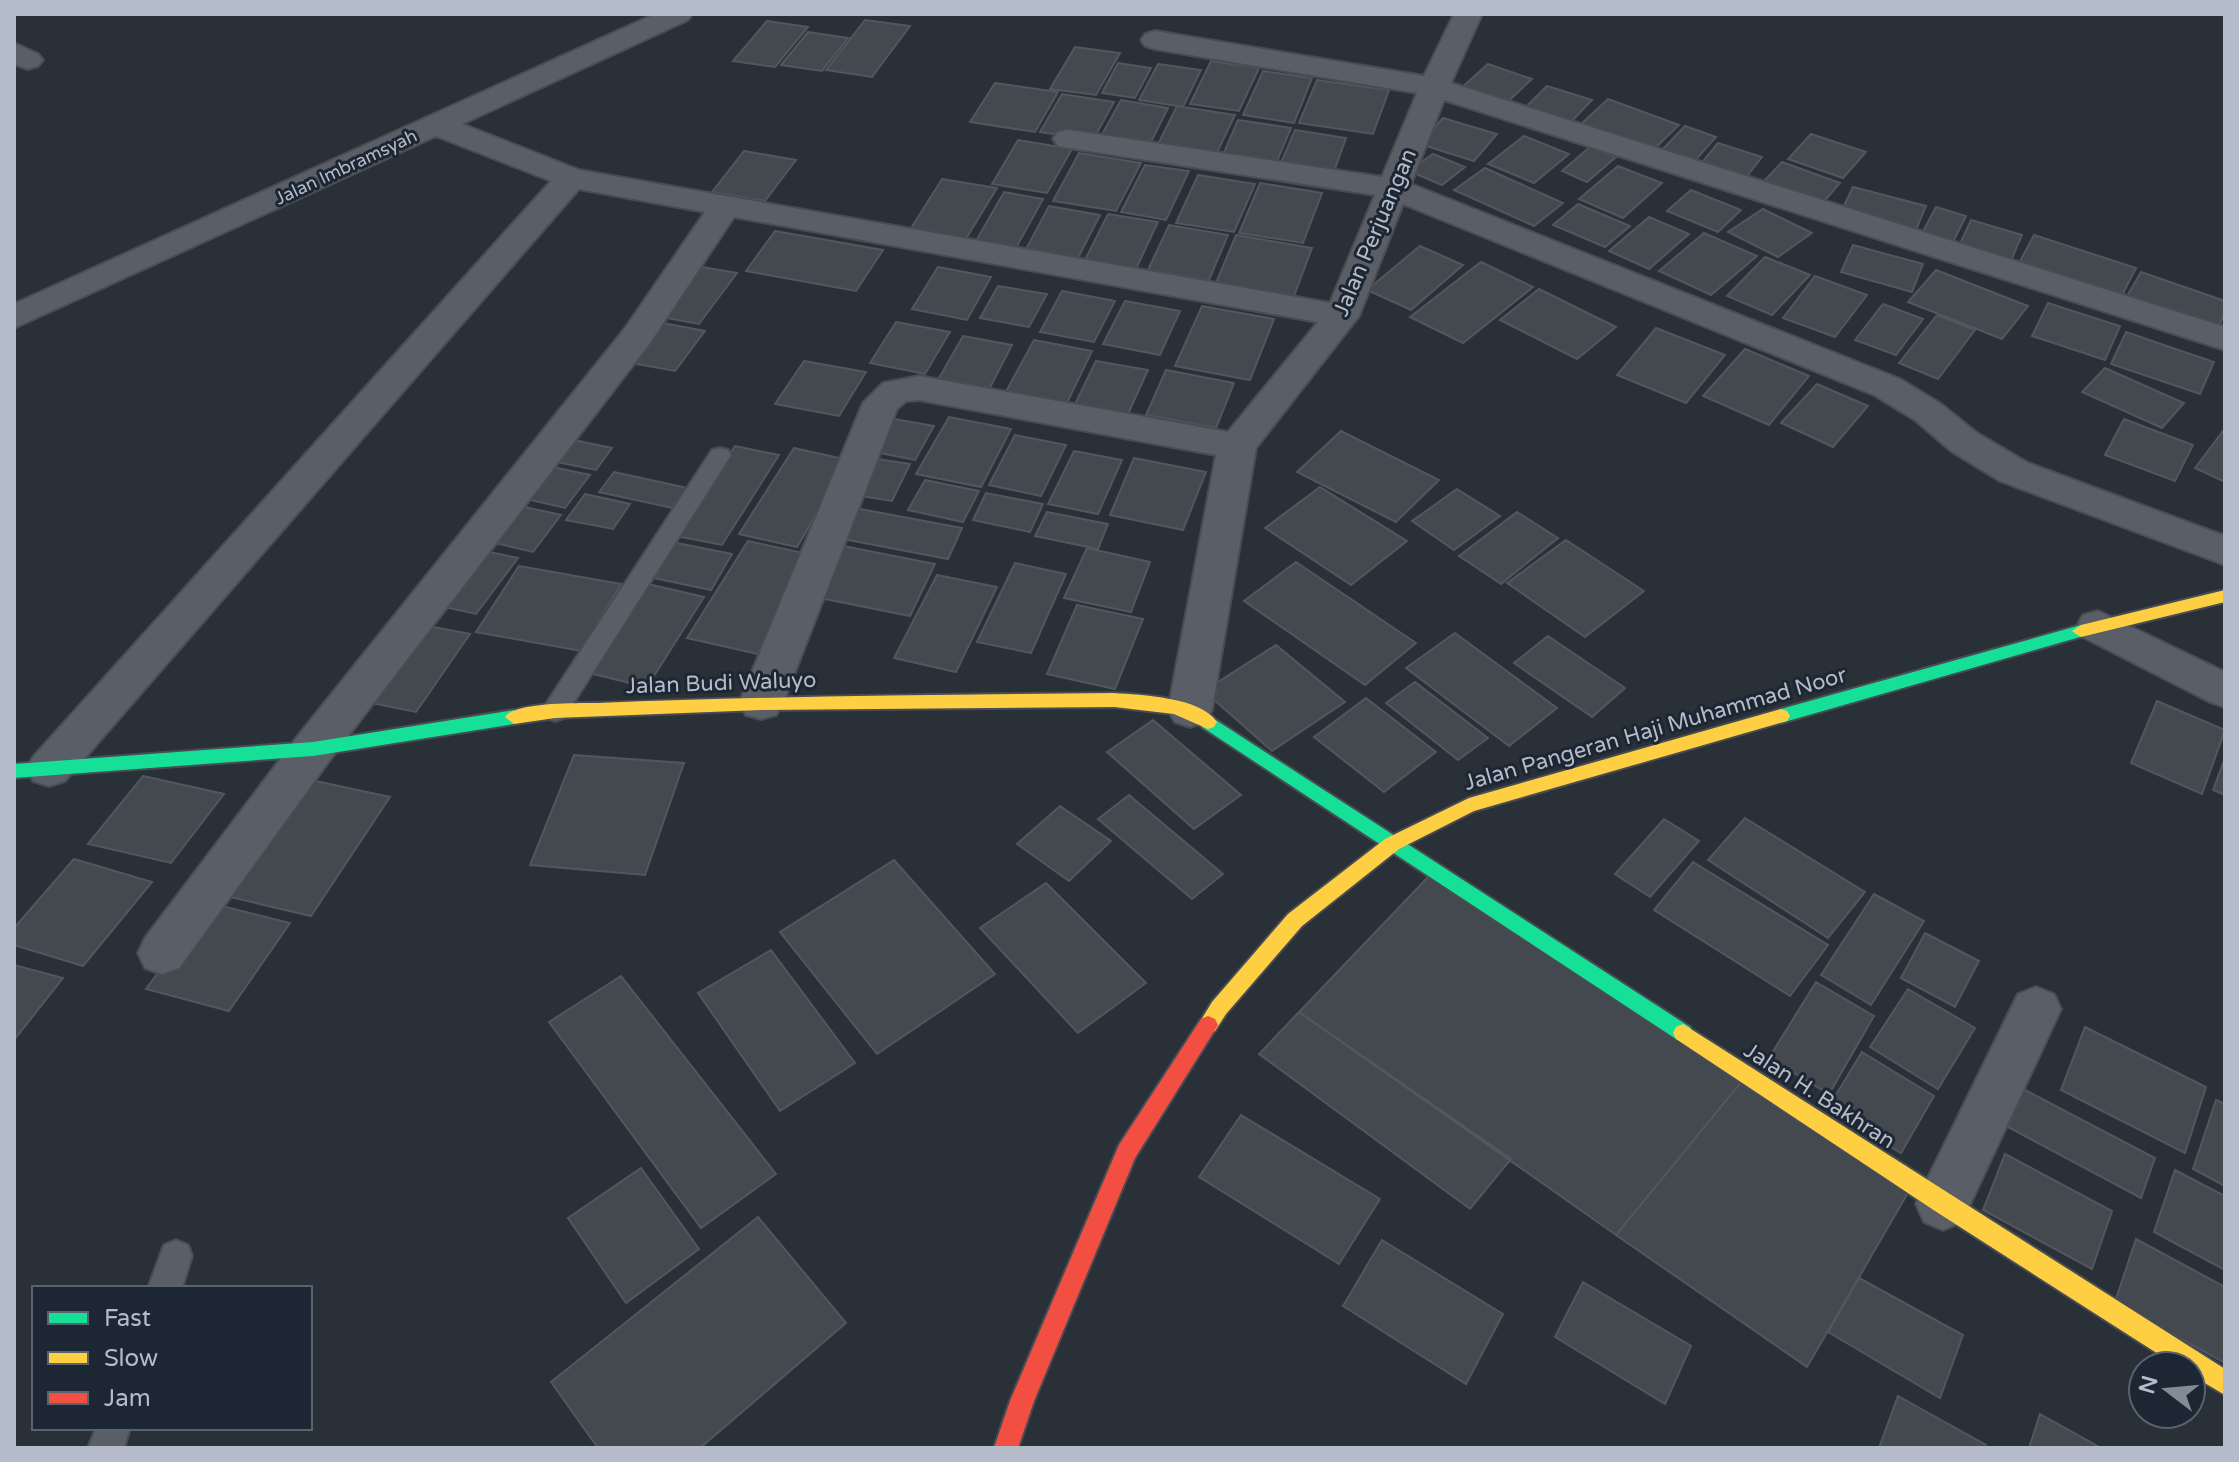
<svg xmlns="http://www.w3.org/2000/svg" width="2239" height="1462" font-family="'Varela Round',sans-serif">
  <rect width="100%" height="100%" fill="#2a3038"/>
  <path fill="#444950" stroke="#52575f" stroke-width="2" d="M865,20L910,26L872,77L826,70Z
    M767,21L808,27L775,67L733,61Z
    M808,32L848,38L822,71L781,65Z
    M1075,47L1120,53L1096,95L1050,89Z
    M1211,61L1259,68L1239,111L1190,104Z
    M1118,63L1151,68L1135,98L1102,93Z
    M1158,64L1201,70L1183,107L1139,100Z
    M1488,64L1532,79L1504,105L1459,90Z
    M1263,71L1312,78L1294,123L1243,115Z
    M1317,80L1389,90L1373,134L1299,123Z
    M995,83L1058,92L1035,132L970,122Z
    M1547,86L1592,100L1567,126L1522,111Z
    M1062,94L1114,102L1093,140L1040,132Z
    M1608,99L1679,125L1653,150L1581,124Z
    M1121,100L1168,108L1148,148L1099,140Z
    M1177,106L1235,115L1214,159L1155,150Z
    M1443,118L1497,134L1474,161L1420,144Z
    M1238,120L1291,128L1275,166L1222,157Z
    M1685,126L1716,137L1691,165L1659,153Z
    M1295,130L1346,138L1333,174L1280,165Z
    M1811,134L1866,152L1843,178L1788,159Z
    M1524,136L1569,154L1534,183L1488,164Z
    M1018,140L1072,149L1047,193L992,184Z
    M1718,143L1762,157L1743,181L1699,166Z
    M1590,147L1616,157L1587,182L1562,171Z
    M744,151L796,160L765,201L712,192Z
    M1079,153L1141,163L1116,211L1053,201Z
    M1433,154L1465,167L1442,185L1409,171Z
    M1782,162L1840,183L1821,205L1762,183Z
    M1145,165L1189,171L1166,220L1121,212Z
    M1618,166L1662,183L1623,218L1579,199Z
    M1485,168L1563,203L1534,226L1454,190Z
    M1198,175L1255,184L1234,232L1176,223Z
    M942,179L997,188L964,242L908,233Z
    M1260,183L1322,193L1303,243L1239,233Z
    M1853,187L1926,206L1915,232L1841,212Z
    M1691,190L1741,210L1718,232L1667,211Z
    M1004,192L1043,199L1016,248L976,241Z
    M1578,204L1630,226L1605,247L1553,225Z
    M1049,206L1100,215L1078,258L1026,249Z
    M1936,207L1966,216L1951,246L1920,237Z
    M1763,209L1812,233L1778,257L1728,232Z
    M1108,214L1158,222L1136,269L1085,260Z
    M1649,217L1689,234L1649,269L1609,251Z
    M1971,220L2022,235L2010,263L1958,248Z
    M1169,225L1228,235L1209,280L1148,270Z
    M775,231L883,250L856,291L746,271Z
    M1704,233L1757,256L1711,295L1659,271Z
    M1236,235L1312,248L1294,296L1216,283Z
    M2034,235L2136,268L2120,299L2018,265Z
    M1853,245L1923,264L1912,292L1841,272Z
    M1420,246L1463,265L1411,310L1367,290Z
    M1765,257L1810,275L1772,315L1727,296Z
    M1481,262L1533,287L1463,343L1410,317Z
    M696,266L737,273L699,324L656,316Z
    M938,267L991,277L967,320L912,309Z
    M1936,270L2028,306L2002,339L1908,302Z
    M2141,272L2225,301V314L2217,329L2126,298Z
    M1815,276L1867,295L1835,337L1783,318Z
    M998,286L1047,294L1029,327L980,318Z
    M1539,289L1616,327L1577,359L1500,320Z
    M1062,291L1115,301L1094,342L1040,332Z
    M1125,301L1180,311L1160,355L1103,344Z
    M2048,303L2120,326L2105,360L2032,336Z
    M1883,304L1923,319L1896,355L1855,340Z
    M1202,306L1274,319L1250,380L1175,366Z
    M1937,315L1975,330L1938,379L1899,363Z
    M657,322L705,331L675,371L626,362Z
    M896,322L950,332L925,374L870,363Z
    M1656,328L1725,355L1686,403L1617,375Z
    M2126,332L2214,362L2200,394L2111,364Z
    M963,336L1012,345L986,395L935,385Z
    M1034,340L1092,351L1064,409L1003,397Z
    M1745,349L1809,376L1769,425L1703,396Z
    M804,361L866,372L839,416L775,404Z
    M1096,361L1148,370L1127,416L1074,406Z
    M2105,368L2184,403L2162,428L2082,392Z
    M1166,370L1234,383L1216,428L1146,415Z
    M1817,384L1868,406L1833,447L1781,423Z
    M949,417L1011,429L981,487L916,474Z
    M894,419L934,426L915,460L875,452Z
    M2124,419L2193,445L2175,481L2105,455Z
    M1341,431L1439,480L1396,522L1297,472Z
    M2223,431L2225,432V482L2195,468Z
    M1015,435L1066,445L1041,496L989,485Z
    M564,438L612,448L596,470L547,460Z
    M735,446L779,455L722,545L676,536Z
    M794,448L848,460L797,547L739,534Z
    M1074,451L1122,460L1098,514L1048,504Z
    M872,458L910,464L892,501L854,495Z
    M1134,458L1206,472L1183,530L1110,515Z
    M543,465L590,475L565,508L517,497Z
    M614,472L687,488L672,508L599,492Z
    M925,480L979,491L963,522L908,510Z
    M1320,487L1407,541L1351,585L1265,528Z
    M1457,489L1500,516L1454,550L1412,521Z
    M986,493L1043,504L1030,532L973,520Z
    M585,494L630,504L613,529L566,520Z
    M511,504L561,515L533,552L482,540Z
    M855,508L962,528L948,559L838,538Z
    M1047,512L1108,524L1098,549L1035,536Z
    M1517,512L1558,538L1501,584L1459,556Z
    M1566,540L1644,591L1585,637L1507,583Z
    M748,541L816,556L758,654L687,638Z
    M672,542L732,554L711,590L649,577Z
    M838,545L935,564L910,616L810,596Z
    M1087,548L1150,562L1131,612L1064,598Z
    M475,549L518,558L476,614L431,604Z
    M1296,562L1416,643L1365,685L1244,601Z
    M1015,563L1066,574L1031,653L977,642Z
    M519,566L621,584L581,651L476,632Z
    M937,575L997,587L956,672L894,658Z
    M648,584L704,597L647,687L589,673Z
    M1077,605L1143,619L1115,689L1047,674Z
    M428,626L470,634L416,712L372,703Z
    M1455,633L1557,708L1509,746L1406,668Z
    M1548,636L1625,688L1592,717L1514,663Z
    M1276,645L1345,702L1272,751L1204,691Z
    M1415,682L1488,738L1458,760L1386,703Z
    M1366,698L1436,752L1384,792L1314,737Z
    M2157,701L2225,730L2202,794L2131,763Z
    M1153,720L1241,795L1194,829L1107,752Z
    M574,755L684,763L645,875L530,865Z
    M2225,758V795L2213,790Z
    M143,776L224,794L171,863L88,844Z
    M297,777L390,797L311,916L213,893Z
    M1129,795L1223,874L1192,899L1098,819Z
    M1060,806L1111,841L1069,881L1017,844Z
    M1745,818L1865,892L1828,938L1708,860Z
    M1664,819L1699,841L1650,897L1615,874Z
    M74,859L152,882L83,966L14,945V928Z
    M894,860L995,974L877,1054L780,932Z
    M1693,862L1828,945L1790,996L1654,910Z
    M1428,877L1742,1081L1616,1235L1299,1012Z
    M1046,883L1146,983L1078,1033L980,928Z
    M1874,894L1924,921L1871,1005L1821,975Z
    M210,903L290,923L229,1011L146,989Z
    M1925,933L1979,961L1955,1007L1901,978Z
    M771,950L855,1063L780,1111L698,993Z
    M14,965L63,978L14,1040Z
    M621,976L776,1174L701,1228L549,1022Z
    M1816,982L1874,1016L1829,1094L1769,1058Z
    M1908,989L1975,1028L1938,1089L1870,1047Z
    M1299,1012L1511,1159L1470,1209L1259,1054Z
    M2085,1027L2206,1087L2185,1153L2061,1090Z
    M1862,1052L1934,1096L1901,1153L1828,1108Z
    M1742,1081L1913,1184L1807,1367L1616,1235Z
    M2023,1089L2155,1158L2141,1198L2008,1127Z
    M2216,1100L2225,1104V1186L2193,1169Z
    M1241,1115L1380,1199L1339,1264L1199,1177Z
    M2005,1154L2112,1211L2092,1269L1983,1210Z
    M641,1168L699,1249L626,1303L568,1218Z
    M2175,1170L2225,1196V1270L2154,1232Z
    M758,1217L846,1323L700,1448H598L551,1382Z
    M2136,1239L2225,1287V1363L2115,1302Z
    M1382,1240L1503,1314L1466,1384L1343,1306Z
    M1859,1278L1963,1335L1940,1398L1828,1332Z
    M1583,1282L1691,1346L1665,1404L1555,1337Z
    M1898,1396L1986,1445L1985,1448H1879Z
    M2040,1414L2101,1448H2029Z"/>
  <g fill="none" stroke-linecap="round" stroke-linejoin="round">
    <g stroke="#484c53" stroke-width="4">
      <path id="lane" d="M720,448L728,450L731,455L564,718L555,721L546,718L542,711L546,704L712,450Z
        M176,1240L188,1245L192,1256L182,1288H148L164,1245Z
        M96,1428H130L124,1448H88Z"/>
    </g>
    <g stroke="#484c53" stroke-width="4">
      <path id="street" d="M655,14H692L688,20L462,124L579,170L1330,303L1375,195L1069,148L1058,146L1053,139L1058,132L1069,130L1382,177L1417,93L1155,49L1145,46L1141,40L1145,34L1155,31L1424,76L1454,14H1482L1451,83L2225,327V350L1444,100L1411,184L1900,379L1941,404L1977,433L2028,463L2225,536V565L2000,481L1951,451L1915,420L1874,395L1403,204L1359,316L1256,448L1212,710L1205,722L1190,727L1175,722L1168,710L1216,455L919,400L906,401L897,409L783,703L776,715L761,719L746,715L739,703L863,403L883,383L919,376L1228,432L1318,322L734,217L650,343L329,761L179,968L162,974L145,968L138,953L145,938L297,737L626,327L705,212L579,189L65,781L49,786L33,781L27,769L33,757L551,181L436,136L14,328V304Z
        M14,43L38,54L43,60L38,66L28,69L14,64Z
        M2098,611L2225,672V707L2210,702L2083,637L2077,626L2083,615Z
        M2036,987L2054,994L2061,1009L1962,1222L1943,1230L1924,1222L1916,1204L1924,1186L2018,994Z"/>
    </g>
    <g stroke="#484c53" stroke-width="4">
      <path id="fast" d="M2081,625L2087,627L2090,631L2087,635L1781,723L1772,716L1781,709Z
        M514,710L523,717L514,724L313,756L14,778V764L313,742Z
        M1208,715L1690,1027L1693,1033L1690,1039L1683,1042L1676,1039L1202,727L1199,722L1202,717Z"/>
    </g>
    <g stroke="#484c53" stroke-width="4">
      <path id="slow" d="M2225,590V602L2081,637L2072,631L2081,625Z
        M1114,693C1141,695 1201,697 1217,722L1214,727L1208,729L1174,714L1114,707L761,710L555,718L514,724L505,717C514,702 580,703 598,703C770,696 942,695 1114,693Z
        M1781,709L1787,711L1790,716L1787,721L1474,811L1399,849L1302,926L1226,1014L1215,1031L1208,1034L1201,1031L1198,1025L1212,1002L1288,914L1385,839L1469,798Z
        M1683,1024L2225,1369V1395L2191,1375V1366H2177L1935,1211L1676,1039L1673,1033L1676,1027Z"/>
    </g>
    <g stroke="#484c53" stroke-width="4">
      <path id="jam" d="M1208,1016L1215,1019L1218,1025L1135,1158L1034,1401L1018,1448H994L1010,1401L1119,1145L1201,1019Z"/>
    </g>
    <use href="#lane" fill="#5a5e66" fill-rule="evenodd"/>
    <use href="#street" fill="#5a5e66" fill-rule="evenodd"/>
    <use href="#fast" fill="#16e098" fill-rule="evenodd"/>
    <use href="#slow" fill="#ffcf43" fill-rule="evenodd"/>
    <use href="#jam" fill="#f24e42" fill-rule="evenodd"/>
  </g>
  <g text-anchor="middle" stroke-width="6" stroke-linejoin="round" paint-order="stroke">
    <g font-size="18" fill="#b4bcc9" stroke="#1d2633">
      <text transform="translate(346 167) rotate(-25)" y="6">Jalan Imbramsyah</text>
    </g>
    <g font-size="22" fill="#b4bcc9" stroke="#1d2633">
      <text transform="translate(1374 232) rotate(-67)" y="8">Jalan Perjuangan</text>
      <text transform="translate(721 682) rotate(-2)" y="8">Jalan Budi Waluyo</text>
      <text transform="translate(1655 728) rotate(-16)" y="8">Jalan Pangeran Haji Muhammad Noor</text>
      <text transform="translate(1820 1095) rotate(33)" y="8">Jalan H. Bakhran</text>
    </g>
  </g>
  <rect width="2239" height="1462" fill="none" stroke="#b4bcc9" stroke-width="32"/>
  <rect x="32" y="1286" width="280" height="144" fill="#1d2633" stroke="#59626f" stroke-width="2"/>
  <rect x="48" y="1312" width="40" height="12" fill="#16e098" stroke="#59626f" stroke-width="2"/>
  <text x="104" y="1326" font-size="24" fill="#b4bcc9">Fast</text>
  <rect x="48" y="1352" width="40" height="12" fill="#ffcf43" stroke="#59626f" stroke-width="2"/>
  <text x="104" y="1366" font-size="24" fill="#b4bcc9">Slow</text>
  <rect x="48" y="1392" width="40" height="12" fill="#f24e42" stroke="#59626f" stroke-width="2"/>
  <text x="104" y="1406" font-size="24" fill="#b4bcc9">Jam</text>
  <g transform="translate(2167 1390) rotate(286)"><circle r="38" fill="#1d2633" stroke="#59626f" stroke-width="2"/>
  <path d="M0-6L14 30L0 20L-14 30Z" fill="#848b96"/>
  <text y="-12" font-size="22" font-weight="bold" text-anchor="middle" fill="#b4bcc9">N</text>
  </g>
</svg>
